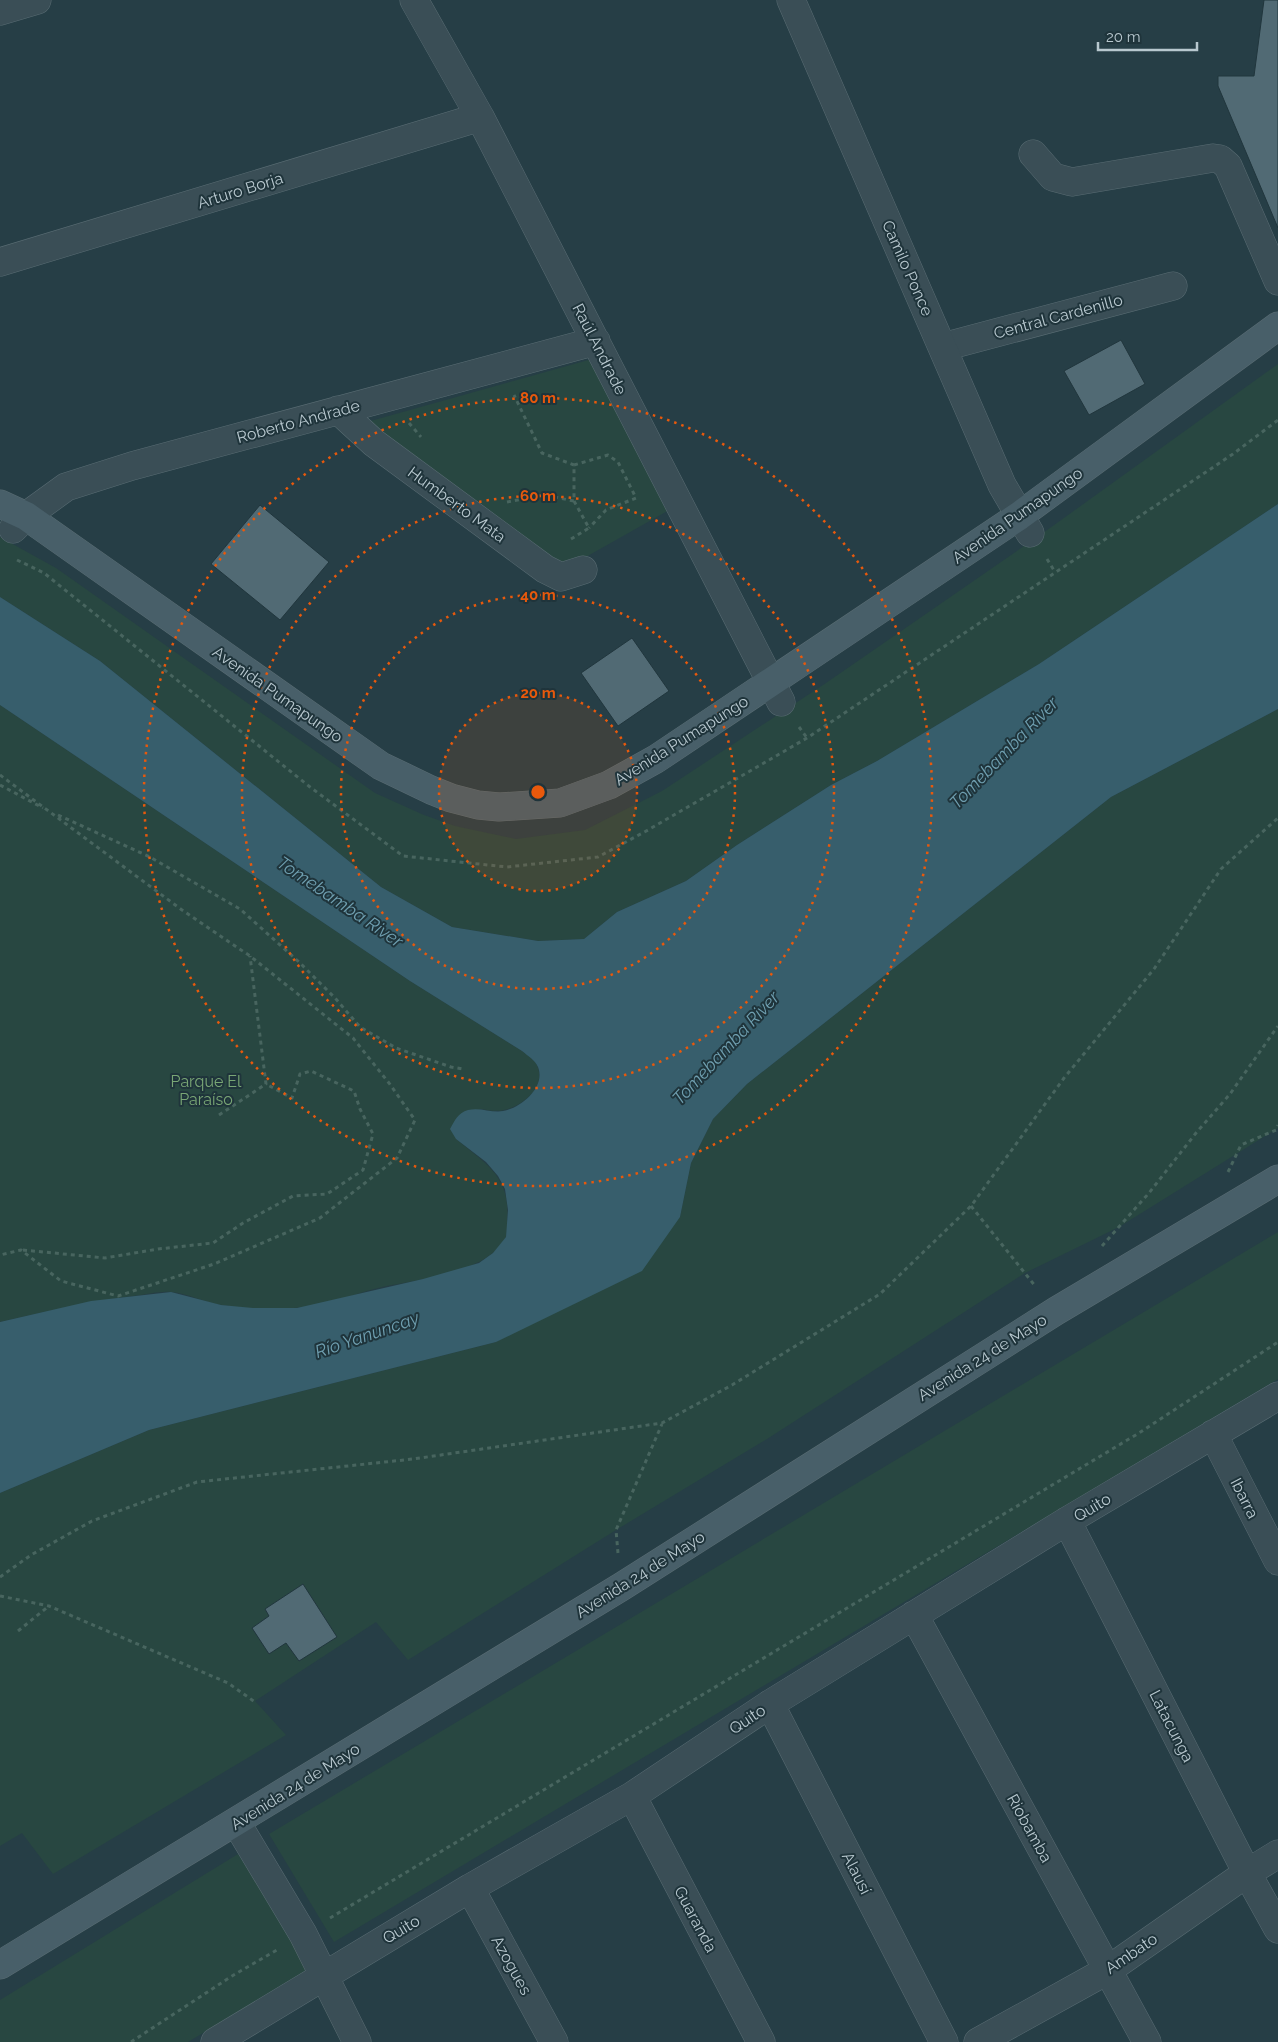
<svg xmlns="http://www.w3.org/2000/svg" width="1278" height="2042" font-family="Raleway,sans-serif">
  <rect width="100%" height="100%" fill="#263e46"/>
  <path fill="#284741" d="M592,359L671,509L561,571L367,422Z
    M1278,364V504L1039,664L877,761L831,785L737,845L686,881L617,912L584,939L538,941L452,927L381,887L100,661L0,597V537L56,568L375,793L424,815L455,826L516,839L585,830L662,791L826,683L1050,528Z
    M0,705L410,981L522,1051C528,1056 536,1060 538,1068C545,1088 522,1106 504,1110C497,1112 488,1110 480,1109L456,1139C486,1164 511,1177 507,1220C507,1226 508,1234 505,1239C484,1274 419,1279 382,1287C353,1294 324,1307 294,1308C270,1309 246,1309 222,1305C205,1303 188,1293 171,1292C159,1291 145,1295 133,1296C88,1302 44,1312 0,1322Z
    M1278,709V1128L1119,1227L1025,1273L767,1439L616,1530L408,1660L376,1622L255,1701L286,1735L53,1874L22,1833L0,1846V1493L149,1430L496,1342L680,1217L691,1163L713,1119L747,1084L1111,797Z
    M1278,1232V1379L334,1942L269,1834Z
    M238,1854L310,1968L188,2042H0V2000Z"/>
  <path fill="#375e6c" d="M1278,504V709L1111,797L747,1084L713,1119L691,1163L680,1217L642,1271L496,1342L149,1430L0,1493V1322L91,1301L171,1292L221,1305L253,1308H297L423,1279L479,1263L493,1253L506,1237L508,1210L505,1189L498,1176L486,1162L456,1139L450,1129C455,1120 458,1113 468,1110C480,1107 492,1113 503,1111C521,1108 546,1087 538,1067C535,1060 528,1056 522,1051L410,981L0,705V597L100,661L381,887L452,927L538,941L584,939L617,912L686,881L737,845L831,785L877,761L1039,664Z"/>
  <path fill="#516a74" stroke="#21363d" d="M1264,0H1278V228L1218,86V76H1254Z
    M1121,340L1145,384L1089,415L1064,371Z
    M260,505L329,562L280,620L211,564Z
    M632,638L669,691L618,726L581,673Z
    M303,1584L337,1637L299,1661L286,1643L269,1654L252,1628L269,1616L265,1609Z"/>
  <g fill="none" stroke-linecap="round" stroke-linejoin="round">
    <g stroke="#596c73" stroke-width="29">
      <path id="minor" d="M414,0L480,117L781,702
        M0,11L37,0
        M1033,154L1053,177L1072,182L1213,158L1220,159L1228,166L1278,281
        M0,262L480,117
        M943,347L1173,286
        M338,410L374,443L545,569L561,577L583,570
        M13,529L26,516L66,487L132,466L596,341
        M1213,1434L1278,1561
        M1067,1521L1247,1873L1278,1929
        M914,1615L1147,2042
        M770,1704L944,2042
        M632,1796L761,2042
        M236,1822L303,1934L357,2042
        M470,1888L554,2042
        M215,2042L470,1888L632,1796L770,1704L1067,1521L1278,1396
        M978,2042L1108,1970L1247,1873L1278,1854"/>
    </g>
    <g stroke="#596c73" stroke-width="29">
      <path id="tertiary" d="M791,0L1002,485L1030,533"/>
    </g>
    <g stroke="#596c73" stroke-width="29">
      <path id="secondary" d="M0,504L26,516L381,766L431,790L451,798L478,805L499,807L560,803L609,785L656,759L1019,516L1278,326
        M0,1965L621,1587L1056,1311L1278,1179"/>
    </g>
    <path stroke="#48655f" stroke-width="3" stroke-dasharray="4 4" stroke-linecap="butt" d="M409,423L421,437
      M574,465L608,455L618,462L636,498L606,510L589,528
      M507,502L544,495L574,501V465L542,453L514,395
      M571,539L589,528L574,501
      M1047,559L1055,572
      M17,560L44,573L310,787L403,856L507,867L598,857L648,830L807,738L1233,454L1278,420
      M799,727L807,738
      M0,775L182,910L250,956L353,1038L389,1083L415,1120L397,1158L320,1218L214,1264L118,1296L61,1281L21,1250L0,1255
      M0,785L43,808
      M58,815L150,857L240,909L299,962L335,998L360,1027L396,1048L451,1067L463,1069
      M219,1115L266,1084L250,956
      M1228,1172L1241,1145L1276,1130L1278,1125
      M971,1206L1036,1287
      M1102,1246L1149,1193L1196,1133L1230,1094L1278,1026
      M23,1250L105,1258L158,1249L213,1243L243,1223L293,1196L327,1194L363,1170L373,1134L360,1109L354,1091L311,1071L300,1074L292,1098L266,1084
      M618,1553L616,1530L662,1424
      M0,1577L31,1555L92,1521L197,1482L413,1459L662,1423L732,1385L880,1294L971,1206L1064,1078L1154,969L1221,869L1278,818
      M0,1596L49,1606L228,1683L255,1702
      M18,1631L49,1606
      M330,1918L1139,1433L1278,1342
      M131,2042L232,1976L277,1950"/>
    <use href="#minor" stroke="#3a4e56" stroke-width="28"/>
    <use href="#tertiary" stroke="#3a4e56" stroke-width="28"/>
    <use href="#secondary" stroke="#485f69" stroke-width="28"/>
  </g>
  <circle cx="538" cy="792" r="99" fill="#e8590c" fill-opacity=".12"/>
  <g fill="none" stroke="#e8590c" stroke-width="2.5" stroke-dasharray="2.5 5">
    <circle cx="538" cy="792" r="99"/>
    <circle cx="538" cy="792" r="197"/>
    <circle cx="538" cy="792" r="296"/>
    <circle cx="538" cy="792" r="394"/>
  </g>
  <g text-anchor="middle" stroke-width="4" stroke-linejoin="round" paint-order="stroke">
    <g font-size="16" fill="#b8c8cf" stroke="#1f343b">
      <text transform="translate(240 190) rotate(-17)" y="6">Arturo Borja</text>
      <text transform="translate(908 268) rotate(66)" y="6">Camilo Ponce</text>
      <text transform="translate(1058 316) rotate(-15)" y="6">Central Cardenillo</text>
      <text transform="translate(600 349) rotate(63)" y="6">Raúl Andrade</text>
      <text transform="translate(298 421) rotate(-15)" y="6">Roberto Andrade</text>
      <text transform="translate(457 504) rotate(36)" y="6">Humberto Mata</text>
      <text transform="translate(1017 515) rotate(-35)" y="6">Avenida Pumapungo</text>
      <text transform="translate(278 694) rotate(35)" y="6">Avenida Pumapungo</text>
      <text transform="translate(681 740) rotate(-32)" y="6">Avenida Pumapungo</text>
      <text transform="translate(982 1357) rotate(-32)" y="6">Avenida 24 de Mayo</text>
      <text transform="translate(1245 1498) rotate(63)" y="6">Ibarra</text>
      <text transform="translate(1092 1507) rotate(-31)" y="6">Quito</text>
      <text transform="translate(640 1574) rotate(-32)" y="6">Avenida 24 de Mayo</text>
      <text transform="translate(747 1719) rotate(-34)" y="6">Quito</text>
      <text transform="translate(1172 1726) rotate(63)" y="6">Latacunga</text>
      <text transform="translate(295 1786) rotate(-32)" y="6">Avenida 24 de Mayo</text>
      <text transform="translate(1030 1828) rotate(61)" y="6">Riobamba</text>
      <text transform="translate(857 1873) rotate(63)" y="6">Alausí</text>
      <text transform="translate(696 1919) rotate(62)" y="6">Guaranda</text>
      <text transform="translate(401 1929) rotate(-31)" y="6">Quito</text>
      <text transform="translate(1131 1953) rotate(-34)" y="6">Ambato</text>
      <text transform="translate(512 1965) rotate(61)" y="6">Azogues</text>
    </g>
    <g font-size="16" fill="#79a675" stroke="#1f343b">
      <text x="206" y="1087">Parque El<tspan x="206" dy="18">Paraíso</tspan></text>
    </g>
    <g font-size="18" font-style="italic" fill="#6f9fb0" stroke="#1f343b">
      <text transform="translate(1004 753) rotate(-46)" y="6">Tomebamba River</text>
      <text transform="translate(340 902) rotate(34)" y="6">Tomebamba River</text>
      <text transform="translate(726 1048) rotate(-47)" y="6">Tomebamba River</text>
      <text transform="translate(367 1335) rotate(-19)" y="6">Río Yanuncay</text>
    </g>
  </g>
  <circle cx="538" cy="792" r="8" fill="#e8590c" stroke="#1f343b" stroke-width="2.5"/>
  <g font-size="15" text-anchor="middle" font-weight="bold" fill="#e8590c" stroke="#1f343b" stroke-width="4" stroke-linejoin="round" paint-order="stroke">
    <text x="538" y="403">80 m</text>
    <text x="538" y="501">60 m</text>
    <text x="538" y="600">40 m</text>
    <text x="538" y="698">20 m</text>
  </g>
  <path d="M1098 42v8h99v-8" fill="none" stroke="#b8c8cf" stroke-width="2.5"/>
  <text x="1106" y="42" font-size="15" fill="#b8c8cf" stroke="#1f343b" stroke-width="4" paint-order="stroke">20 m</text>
</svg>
